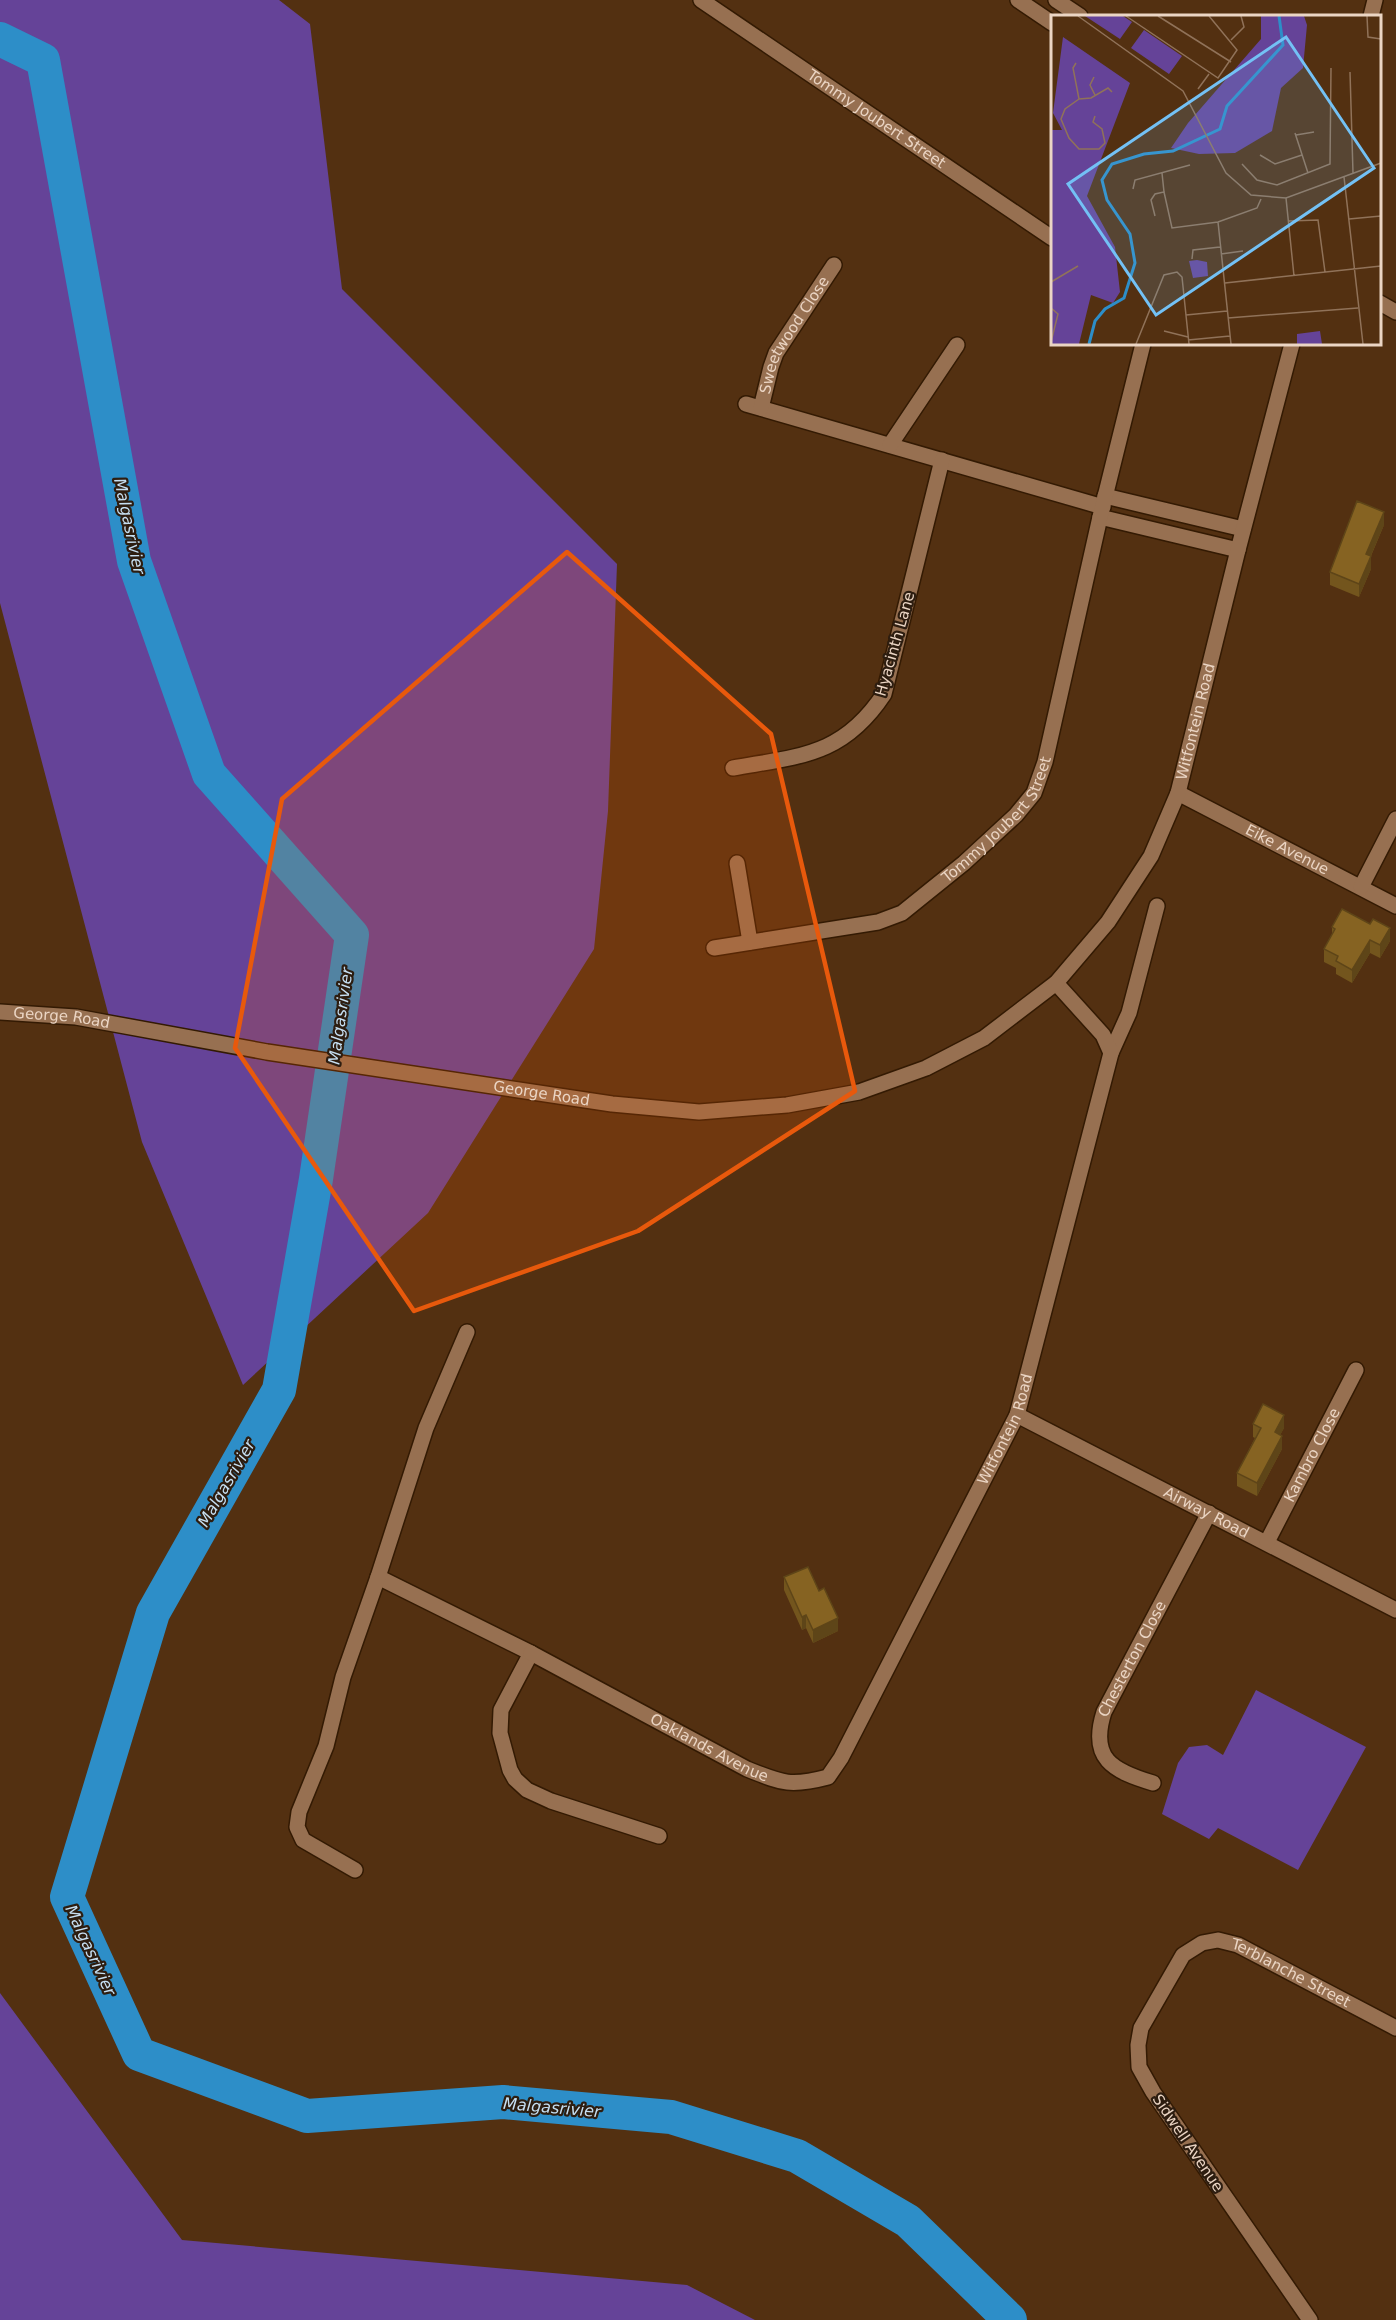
<svg xmlns="http://www.w3.org/2000/svg" width="1396" height="2320" font-family="'DejaVu Sans',sans-serif">
  <rect width="100%" height="100%" fill="#533011"/>
  <path fill="#654398" d="M0,0H279L310,24L342,289L617,564L608,811L594,949L428,1213L243,1385L142,1142L0,603Z
    M1256,1690L1366,1747L1298,1870L1218,1828L1209,1839L1162,1814L1178,1763L1189,1747L1207,1745L1223,1755Z
    M0,1993L182,2240L687,2285L755,2320H0Z"/>
  <g fill="none" stroke-linecap="round" stroke-linejoin="round">
    <path stroke="#2d8ec8" stroke-width="34" d="M0,39L43,60L134,561L209,774L352,935L316,1179L279,1390L153,1613L67,1897L139,2054L307,2116L503,2102L671,2117L797,2156L908,2221L1010,2320"/>
    <g stroke="#331a03" stroke-width="18">
      <g id="minor">
        <path id="s1" d="M701,0L1052,238"/>
        <path d="M1018,0L1052,23"/>
        <path d="M1056,0L1080,16"/>
        <path d="M1380,303L1396,312"/>
        <path d="M746,404L1103,507"/>
        <path id="s2" d="M761,408L771,367L776,353L834,265"/>
        <path d="M890,445L957,345"/>
        <path d="M1105,496L1243,529"/>
        <path d="M1100,517L1238,550"/>
        <path d="M733,768C800,756 843,756 884,694L942,460"/>
        <path id="s3" d="M1178,793L1396,906"/>
        <path d="M737,863L750,942"/>
        <path d="M1361,887L1396,819"/>
        <path id="s4" d="M714,948L878,922L902,913L964,863L1016,815L1034,793L1045,762L1100,517L1143,344"/>
        <path d="M1111,1053L1129,1013L1157,906"/>
        <path id="s5" d="M1017,1415L1396,1610"/>
        <path id="s6" d="M1267,1542L1356,1370"/>
        <path d="M378,1577L531,1653L501,1710L500,1733L510,1770L515,1779L527,1790L551,1801L659,1836"/>
        <path id="s7" d="M531,1653L747,1769C782,1783 790,1787 828,1777L841,1758L1017,1415L1111,1053L1103,1035L1056,983"/>
        <path id="s8" d="M1153,1783C1113,1771 1089,1759 1104,1712L1209,1513"/>
        <path d="M355,1870L303,1840L297,1827L299,1812L326,1746L343,1677L378,1577L426,1428L467,1332"/>
        <path id="s9" d="M1310,2320L1153,2092L1139,2067L1138,2045L1141,2028L1183,1955L1202,1943L1218,1940L1238,1945L1396,2028"/>
      </g>
    </g>
    <g stroke="#331a03" stroke-width="18">
      <g id="secondary">
        <path d="M1371,16L1375,0"/>
        <path id="s10" d="M0,1012L76,1017L267,1052L612,1104L699,1112L787,1105L859,1092L926,1068L984,1038L1056,983L1108,922L1151,856L1178,793L1238,550L1292,344"/>
      </g>
    </g>
    <use href="#minor" stroke="#977051" stroke-width="15"/>
    <use href="#secondary" stroke="#977051" stroke-width="15"/>
  </g>
  <path fill="#73551d" d="M1384,525L1371,556V569L1359,597L1330,585V572Z
    M1332,927L1390,941L1380,958L1370,953L1352,983L1336,974V968L1324,962V949L1332,934Z
    M1253,1424L1284,1428L1280,1435L1282,1449L1257,1496L1237,1486V1473L1255,1438L1253,1437Z
    M784,1577L838,1631L813,1643L806,1628L802,1630L784,1590Z"/>
  <path fill="#5e4518" d="M1384,512V525L1366,567V554Z
    M1371,556V569L1359,597V584Z
    M1390,928V941L1380,958V945Z
    M1370,940V953L1352,983V970Z
    M1284,1415V1428L1275,1445V1432Z
    M1282,1436V1449L1257,1496V1483Z
    M806,1615V1628L802,1630V1617Z
    M838,1618V1631L813,1643V1630Z"/>
  <path fill="#866322" stroke="#5e4518" stroke-width="1.5" d="M1357,501L1384,512L1366,554L1371,556L1359,584L1330,572Z
    M1342,909L1370,924L1373,919L1390,928L1380,945L1370,940L1352,970L1336,961L1338,956L1324,949L1335,929L1332,927Z
    M1263,1404L1284,1415L1275,1432L1282,1436L1257,1483L1237,1473L1261,1428L1253,1424Z
    M808,1567L819,1591L824,1588L838,1618L813,1630L806,1615L802,1617L784,1577Z"/>
  <path fill="#e8590c" fill-opacity="0.2" stroke="#e8590c" stroke-width="4.5" stroke-linejoin="round" d="M567,552L771,734L855,1091L638,1231L414,1311L235,1048L282,799Z"/>
  <g text-anchor="middle" stroke-width="4.5" stroke-linejoin="round" paint-order="stroke">
    <g font-size="15" fill="#ebd5c4" stroke="#2d1d10">
      <text dy="5" stroke="none"><textPath href="#s1" startOffset="212">Tommy Joubert Street</textPath></text>
      <text dy="5" stroke="none"><textPath href="#s2" startOffset="81">Sweetwood Close</textPath></text>
      <text transform="translate(895 644) rotate(-74)" y="5">Hyacinth Lane</text>
      <text dy="5" stroke="none"><textPath href="#s10" startOffset="1396">Witfontein Road</textPath></text>
      <text dy="5" stroke="none"><textPath href="#s4" startOffset="327">Tommy Joubert Street</textPath></text>
      <text dy="5" stroke="none"><textPath href="#s3" startOffset="123">Eike Avenue</textPath></text>
      <text dy="5" stroke="none"><textPath href="#s10" startOffset="62">George Road</textPath></text>
      <text dy="5" stroke="none"><textPath href="#s10" startOffset="548">George Road</textPath></text>
      <text dy="5" stroke="none"><textPath href="#s7" startOffset="720">Witfontein Road</textPath></text>
      <text dy="5" stroke="none"><textPath href="#s6" startOffset="98">Kambro Close</textPath></text>
      <text dy="5" stroke="none"><textPath href="#s5" startOffset="213">Airway Road</textPath></text>
      <text dy="5" stroke="none"><textPath href="#s8" startOffset="162">Chesterton Close</textPath></text>
      <text dy="5" stroke="none"><textPath href="#s7" startOffset="202">Oaklands Avenue</textPath></text>
      <text dy="5" stroke="none"><textPath href="#s9" startOffset="548">Terblanche Street</textPath></text>
      <text transform="translate(1188 2143) rotate(56)" y="5">Sidwell Avenue</text>
    </g>
    <g font-size="16" font-style="italic" fill="#c6dff2" stroke="#2d1d10">
      <text transform="translate(130 526) rotate(78)" y="6">Malgasrivier</text>
      <text transform="translate(340 1016) rotate(-82)" y="6">Malgasrivier</text>
      <text transform="translate(226 1483) rotate(-60)" y="6">Malgasrivier</text>
      <text transform="translate(91 1950) rotate(65)" y="6">Malgasrivier</text>
      <text transform="translate(552 2107) rotate(5)" y="6">Malgasrivier</text>
    </g>
  </g>
  <g transform="translate(1051 15)">
    <rect width="330" height="330" fill="#533011"/>
    <path d="M34,1H72L81,7L69,24ZM210,1H253L256,10L252,53L230,73L221,116L184,138L148,139L120,133L137,108L210,24ZM93,15L131,41L118,59L80,33ZM12,22L79,68L36,181L64,232L69,277L62,288L40,280L28,329H0V115H11L2,98ZM146,245L156,247L157,261L142,263L138,246ZM269,316L271,329H246V319Z" fill="#654398"/>
    <path fill="none" stroke="#2d8ec8" stroke-width="3" d="M38,329L44,306L54,294L73,283L84,248L79,219L56,185L51,165L61,149L93,139L122,136L169,114L176,91L232,30L228,1"/>
    <path fill="none" stroke="#907259" stroke-width="1.5" d="M27,1L132,76L175,158L200,180L235,183L330,148M75,1L167,63L186,35L158,1M107,1L180,47M316,1L317,22L330,24M180,25L193,12L190,1M25,48L22,53L28,84L14,94L10,104L18,123L28,134H48L54,128L51,114L42,107L44,101M299,57L302,158M43,62L39,70L44,80M0,72V109M147,74L158,59M28,84L40,83L57,73L61,77M244,118L257,158M245,120L263,117M209,140L224,149L251,140M191,149L206,165L226,170L279,149L280,53M293,162L312,329M82,174L84,165L139,150M113,177L121,213L167,207L206,193L210,184M235,183L243,261M104,201L100,185L104,179L113,177L111,158M298,204L330,201M238,206L267,205L274,257M167,207L180,329M170,239L192,236M141,244L142,235L169,232M0,267L27,251M174,268L330,251M0,293L7,299L0,327M135,300L176,296M177,303L307,293M113,316L137,322M137,325L179,321M85,329L113,260L126,257L131,262L138,329"/>
    <path fill="#73c1f5" fill-opacity="0.15" stroke="#73c1f5" stroke-width="3" d="M235,22L323,153L105,300L17,169Z"/>
    <rect width="330" height="330" fill="none" stroke="#ebd5c4" stroke-width="3"/>
  </g>
</svg>
